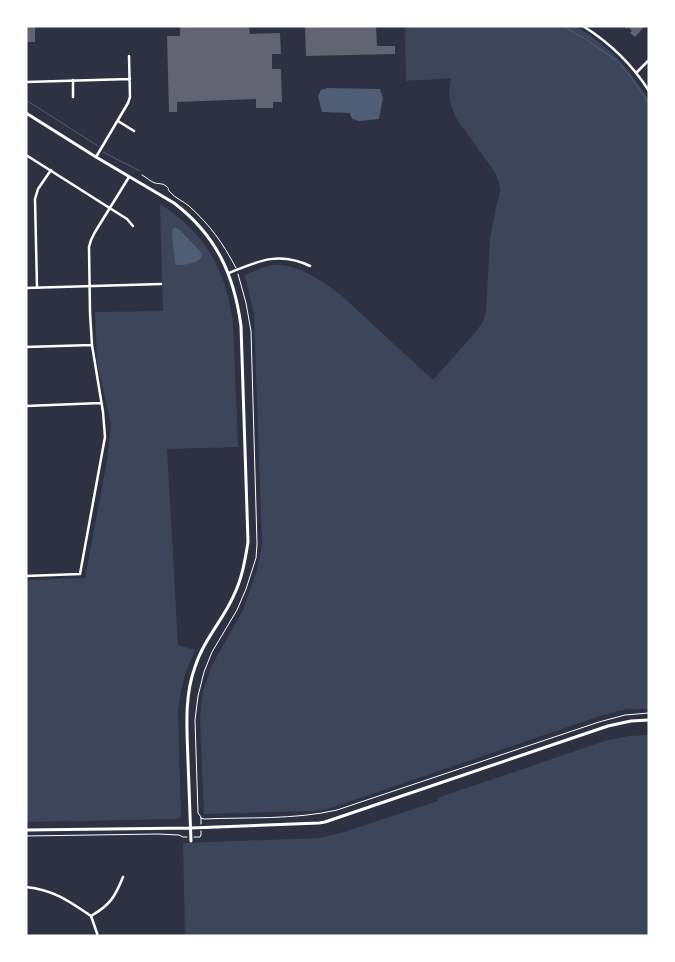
<svg xmlns="http://www.w3.org/2000/svg" width="675" height="962" font-family="Figtree,sans-serif">
  <rect width="100%" height="100%" fill="#2d3142"/>
  <path fill="#3c4559" d="M405,26H575C608,45 629,68 649,100V709H626L603,715L328,809L313,811L204,814L200,723L201,703L204,688L212,665L243,610L257,570L262,544L254,315L245,275C255,271 264,266 275,265C299,264 324,282 342,296L433,380L474,334L483,322L486,312L490,238L496,208L500,192L499,182L494,171L456,118L451,105L449,95L451,78L406,81Z
    M160,204C206,234 225,268 233,322L238,447L167,449L178,645L195,650L186,671L180,695L178,712L181,816L178,819L26,822V580L85,578L107,460L111,424L97,363L95,312L163,311Z
    M649,735V936H185L183,843L320,838L341,833L438,801L437,798L605,741L628,736Z"/>
  <path fill="#4f5d75" d="M328,88L380,89L383,98L379,119L359,121L352,119L350,113L322,112L318,96L321,90Z
    M175,227L180,230L201,252L202,256C198,264 185,265 176,265L175,262L172,234L173,229Z"/>
  <g fill="none" stroke-linecap="round" stroke-linejoin="round">
    <path stroke="#4f5d75" stroke-width="1" d="M563,26L587,40L604,52
      M604,52C624,62 636,86 649,103
      M26,100L98,146
      M103,152L140,171"/>
  </g>
  <path fill="#626471" d="M26,26H35V42H26Z
    M180,26H249L250,34L280,33L281,54H272V69H281L282,102H273V108H256V99L177,102V112H169L167,36H180Z
    M305,26H376L377,46H395V54L306,56Z
    M624,26H645L635,37L630,33L632,31L628,27L627,29Z"/>
  <g fill="none" stroke-linecap="round" stroke-linejoin="round">
    <path stroke="#fff" stroke-width="1" d="M142,175C146,177 151,182 155,183C159,184 162,183 166,186C171,190 166,188 170,192C175,198 183,201 189,206C210,225 223,243 236,268
      M201,818L204,819C247,817 294,820 337,810L599,722L625,715L649,713
      M201,824V817L198,813L195,720L198,696L204,672L212,652L237,610L246,589L256,558L257,544L251,331L246,303L238,274
      M26,836L158,834L179,835L183,837H187
      M194,837H200L201,835V831"/>
    <path stroke="#fff" stroke-width="2.5" d="M583,26C610,43 632,64 649,91
      M636,73L649,60
      M73,80V97
      M26,82L130,79
      M118,121L134,131
      M26,155L127,219L133,226
      M96,157L128,103L130,97L129,56
      M229,273C258,261 279,251 310,266
      M37,287L35,199L38,189L51,170
      M26,288L161,284
      M26,347L92,345
      M26,406L101,403
      M26,576L80,574L105,437L103,412L92,345L90,313L89,247L91,240L95,232L129,177
      M26,887C54,890 69,901 91,916
      M91,916C110,905 115,897 123,877
      M91,916L98,936"/>
    <path stroke="#fff" stroke-width="3" d="M26,113L96,157L174,203C216,235 234,274 241,326L248,542C245,561 242,579 233,597C222,621 203,641 195,667C184,697 187,729 188,761C189,788 190,814 191,841
      M26,830L191,828L319,823L325,822L608,726L631,721L649,720"/>
  </g>
  <rect width="675" height="962" fill="none" stroke="#ffffff" stroke-width="55"/>
</svg>
